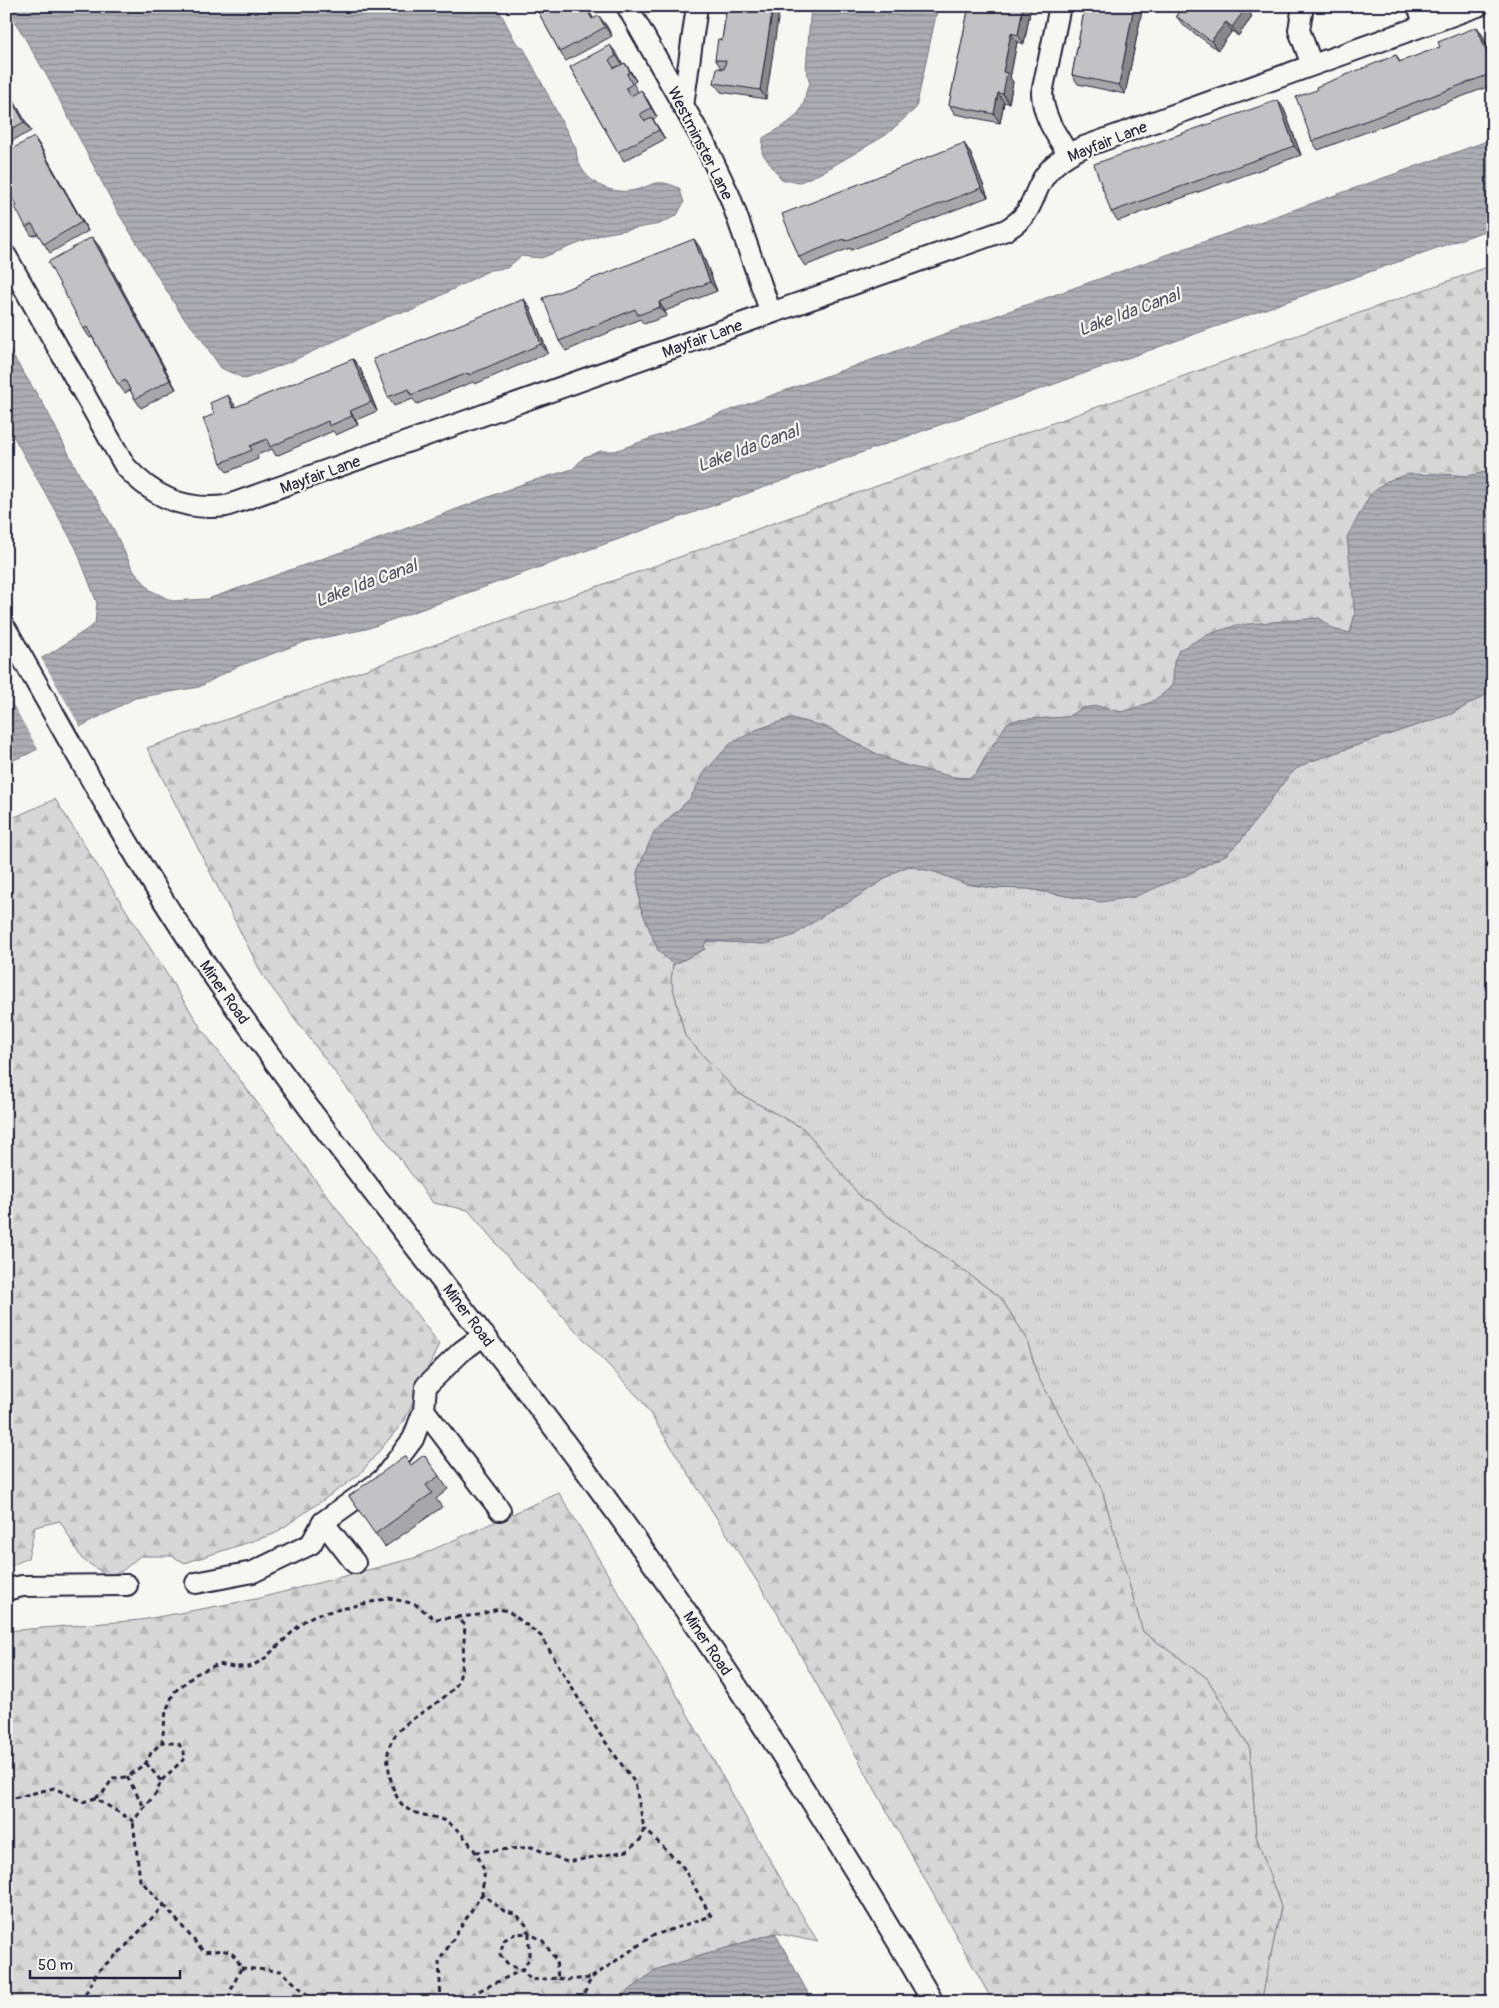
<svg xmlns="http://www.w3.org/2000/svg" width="1499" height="2008" font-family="Pangolin,sans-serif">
  <defs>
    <pattern id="grass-tufts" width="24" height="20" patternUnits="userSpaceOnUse" patternTransform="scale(1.25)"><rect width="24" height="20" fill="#d7d7d7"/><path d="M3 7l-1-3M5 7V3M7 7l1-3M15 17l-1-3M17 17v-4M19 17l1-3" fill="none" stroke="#b8b8b9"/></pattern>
    <pattern id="forest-firs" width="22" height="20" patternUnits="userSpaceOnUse" patternTransform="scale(1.25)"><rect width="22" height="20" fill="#d7d7d7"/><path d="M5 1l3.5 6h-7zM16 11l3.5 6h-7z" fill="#b8b8b9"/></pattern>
    <pattern id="water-rules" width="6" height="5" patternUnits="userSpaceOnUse" patternTransform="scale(1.25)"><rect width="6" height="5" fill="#adadb3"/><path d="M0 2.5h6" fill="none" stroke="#8c8c93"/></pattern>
  </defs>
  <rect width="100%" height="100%" fill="#f6f6f2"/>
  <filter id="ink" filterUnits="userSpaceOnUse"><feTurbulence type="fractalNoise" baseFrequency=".02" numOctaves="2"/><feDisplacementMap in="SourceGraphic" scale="10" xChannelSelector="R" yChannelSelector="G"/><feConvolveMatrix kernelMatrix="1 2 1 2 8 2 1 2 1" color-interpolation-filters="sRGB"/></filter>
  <g filter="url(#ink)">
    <path fill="url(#grass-tufts)" stroke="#7c7c89" d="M1493,691V2002H1261L1281,1907L1256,1836L1250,1749L1207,1678L1143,1632L1102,1490L1038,1377L1026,1337L1000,1297L860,1196L804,1129L738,1093L685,1036L671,980L673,965L705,949L704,945L707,941L765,944L836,907L846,904L897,871L909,866L935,872L966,884L993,888L1028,889L1101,902L1187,875L1227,854L1241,840L1286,779L1296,769L1309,762L1375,739L1451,714Z"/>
    <path fill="url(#forest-firs)" stroke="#7c7c89" d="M1493,265V470L1469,476L1430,473L1352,582L1355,614L1350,633L1335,630L1319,618L1174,662L1173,684L1168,690L1152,702L1135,708L1122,712L1097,706L1083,708L1067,717L1017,720L991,746L976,774L969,778L942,776L900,764L879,755L826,727L791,718L756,730L704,773L690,799L654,832L637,872L640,906L658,950L673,965L671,980L685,1036L738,1093L804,1129L860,1196L1000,1297L1026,1337L1038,1377L1102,1490L1143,1632L1207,1678L1250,1749L1256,1836L1281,1907L1261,2002H993L776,1611L642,1401L517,1268L468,1210L433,1203L263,976L147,748Z
      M55,799L203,1031L439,1344L405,1420L359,1475L274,1534L185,1563L172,1556H140L122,1571L108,1576L82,1559L60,1521L35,1527L28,1558L6,1568V821Z
      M559,1493C650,1640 729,1794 818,1942L775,1933L655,1970L615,2002H6V1631L141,1620L256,1599L414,1558Z"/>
    <path fill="url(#water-rules)" stroke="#757583" d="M6,6H497L515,41L524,49L576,149C577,176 603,194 630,191C652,188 653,176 679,188L684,202L677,215L660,224L603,234L541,258L521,256L507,268L490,270L411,311L395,313L292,361L245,379L221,368L198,334L183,317L117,211L47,76Z
      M811,6H938L916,108L886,135L821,173L800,182L782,180L762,153L763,138C777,129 799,120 804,102C806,95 805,91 810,84L806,69Z
      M1493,139V228L366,629L307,641L236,667L199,687L135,698L28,754L6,763V677L51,653L95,624L97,603L76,548L6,423V345L45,407L83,482L99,503L114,530L132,568L150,590L172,601L208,599L381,538L525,483L573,469L584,457L601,451H615Z
      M1493,470V691L1451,714L1375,739L1309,762L1296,769L1286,779L1241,840L1227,854L1187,875L1134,897L1101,902L1028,889L993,888L966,884L935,872L909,866L897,871L846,904L836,907L793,936L765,944L707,941L704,945L705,949L673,965L658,950L640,906L637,872L654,832L690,799L704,773L730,744L756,730L791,718L826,727L879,755L900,764L958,778H969L976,774L1007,723L1017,720L1067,717L1083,708L1097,706L1121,712L1135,708L1152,702L1168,690L1173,683L1174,662L1179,650L1207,635L1237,625L1319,618L1335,630L1350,633L1355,614L1347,537L1370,495L1387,481L1409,474L1469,476Z
      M775,1933L813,2002H615L655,1970Z"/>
    <path fill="#f6f6f2" d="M40,656L81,728L39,751L6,692V674Z"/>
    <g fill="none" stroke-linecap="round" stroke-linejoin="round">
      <g stroke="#22223b" stroke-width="24">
        <path id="minor" d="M627,6L706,146L730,197L771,313
          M1060,6L1042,93C1043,117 1056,134 1068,154
          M1303,6L1299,30L1312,65
          M1418,6L1425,25
          M683,106L697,6
          M6,256L125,466C153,497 184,511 226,506L1006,230C1030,216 1029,206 1040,184C1049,166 1064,156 1081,148L1478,6
          M6,629C68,738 127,848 197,952C309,1117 438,1272 557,1432C694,1614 819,1805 933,2002
          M424,1410L500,1510
          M323,1522L355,1563
          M196,1583L253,1572L311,1544L323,1522L382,1480L413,1439L424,1410L426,1386L462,1351L484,1335
          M6,1590L22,1586L127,1585"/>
      </g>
      <path stroke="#22223b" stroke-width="3" stroke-dasharray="5 4" stroke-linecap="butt" d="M457,1617L478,1615L498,1609L508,1611L541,1636L599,1733L635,1783L644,1828L641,1839L627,1851L567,1862L532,1847L476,1852
        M146,1763L161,1781
        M127,1777L144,1807
        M95,1798L103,1793L113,1778L127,1777L146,1763L151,1753L162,1742L166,1711L174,1692L196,1674L218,1664L234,1667H249L263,1660L304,1621L315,1615L389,1598L415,1604L435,1619L457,1617L465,1625C464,1637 463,1675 457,1684C437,1712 383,1722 388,1763C390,1778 393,1798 406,1808C417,1816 433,1815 445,1821C462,1830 479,1853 484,1871C485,1878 482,1887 482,1894L504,1911L517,1915L526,1925L529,1933L543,1941L556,1960L558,1978L531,1980L522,1970L458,2001L440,2002
        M6,1800L54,1788L83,1802L95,1798L133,1821L157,1792L161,1781L186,1757L179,1744L162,1742
        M164,1905L204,1952C224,1950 233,1947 241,1968L231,1990L228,2002
        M529,1933V1959L522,1970L509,1965L500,1955L504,1940L515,1934Z
        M241,1968L281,1971L310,1997H328L332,2002
        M558,1978L566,1980L591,1978
        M26,2002L45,1997L56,2002
        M81,2002L98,1971L123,1949L164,1905L140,1880L133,1821
        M441,2002L439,1961L482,1894
        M581,2002L591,1978L652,1936L711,1916L683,1867L645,1829"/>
      <use href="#minor" stroke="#f6f6f2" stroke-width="20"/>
    </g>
    <path fill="#a7a7a9" stroke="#22223b" d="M535,6H586L593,19L606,25L612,36L566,61L560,52Z
      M727,6L766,99L721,92L714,83L724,69L721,68L715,59L722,40Z
      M969,6H1031L1024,44L1017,42L1010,78L1013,82L1009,103L1004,102L1000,123L955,114L949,105Z
      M1085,6H1143L1125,94L1078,84L1072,75Z
      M1183,6H1255L1250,13L1252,17L1238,36L1232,31L1218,50L1183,25L1176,16Z
      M1477,27L1483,36L1493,61V85L1318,150L1312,141L1317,90L1396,55L1400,62L1440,47Z
      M617,54L622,64L625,63L631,72L636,81L633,83L638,92L647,99L657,117L653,119L665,139L624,161L618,152L570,67Z
      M6,87L31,131L6,144Z
      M1284,109L1301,155L1118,221L1111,212Z
      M34,137L40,146L88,231L50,253L38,234L32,236L26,227L17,206Z
      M970,152L988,197L851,250L850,248L805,266L799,257Z
      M694,239L700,248L717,291L665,311L667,316L644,324L640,319L566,351L559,341Z
      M99,246L176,389L141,408L135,399L130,390L125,393L118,384L92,337L90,338L84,329Z
      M524,299L530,308L548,353L475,384L473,382L417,404L413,399L394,406L388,397Z
      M360,368L377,411L356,420L358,425L336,435L333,431L276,456L272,449L257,455L258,459L227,472L221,463L214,414L234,404L235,408Z
      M424,1455L448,1489L436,1499L442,1507L385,1547L349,1496L411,1465Z"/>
    <path fill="#888889" stroke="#22223b" d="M585,6H586L599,28L592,19Z
      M773,6H780L766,99L760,90Z
      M1023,6H1031L1024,44L1018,35Z
      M1134,6H1143L1125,94L1119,85Z
      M1243,6H1255L1250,13L1252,17L1238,36L1232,27Z
      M599,16L606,25L612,36L605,27Z
      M1226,22L1232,31L1218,50L1211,41Z
      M1477,27L1483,36L1493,61V69Z
      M1011,33L1017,42L1010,78L1013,82L1009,103L1003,94V72Z
      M610,45L617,54L623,65L616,56Z
      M625,63L631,72L636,81L630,72Z
      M6,87L31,131L24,122L6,89Z
      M641,90L647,99L657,117L651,108Z
      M998,93L1004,102L1000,123L994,114Z
      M1278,100L1284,109L1301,155L1294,146Z
      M652,118L658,127L665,139L659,130Z
      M34,137L40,146L88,231L82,222Z
      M964,143L970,152L988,197L981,188Z
      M92,237L99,246L176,389L170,380Z
      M694,239L700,248L717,291L710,282Z
      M524,299L530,308L548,353L541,344Z
      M659,302L665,311L667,316L660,307Z
      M353,359L360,368L377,411L371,402Z
      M228,395L234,404L240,417L233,408Z
      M350,411L356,420L358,425L352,416Z"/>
    <path fill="#c2c2c4" stroke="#22223b" d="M535,6H585L592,19L599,16L605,27L560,52Z
      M727,6H773L760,90L714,83L717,68L724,69L726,61L715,59L718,39L722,40Z
      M969,6H1023L1018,35L1011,33L1003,72L1007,73L1003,94L998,93L994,114L949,105Z
      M1085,6H1134L1119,85L1072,75Z
      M1183,6H1244L1246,8L1232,27L1226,22L1211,41L1176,16Z
      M1477,27L1493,69V73L1312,141L1296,97L1317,90L1316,87L1396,55L1399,62L1440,47L1438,42Z
      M610,45L616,56L609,60L614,68L625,63L630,72L627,74L632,84L626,88L631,96L641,90L651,108L640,114L645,121L652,118L659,130L618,152L570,67Z
      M6,89L24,122L6,132Z
      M1278,100L1294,146L1111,212L1094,164Z
      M34,137L82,222L44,244L32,224L26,227L15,207L17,206L6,187V152Z
      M964,143L981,188L845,241L844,239L799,257L782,214Z
      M92,237L170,380L135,399L125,380L118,384L87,327L84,329L48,262Z
      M694,239L710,282L659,302L660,307L638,315L635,309L559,341L543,298Z
      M524,299L541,344L469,375L468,373L411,395L409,389L388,397L373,359Z
      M353,359L371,402L350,411L352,416L329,426L328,421L270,447L267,439L250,446L252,450L221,463L203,419L214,414L210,403L228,395L233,408Z
      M424,1455L439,1476L426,1485L432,1493L375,1534L349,1496L405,1456L411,1465Z"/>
  </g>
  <g text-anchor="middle" stroke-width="4.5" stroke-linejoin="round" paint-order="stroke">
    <g font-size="16" fill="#22223b" stroke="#f6f6f2">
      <text transform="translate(1107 141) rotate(-22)" y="6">Mayfair Lane</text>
      <text transform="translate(701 143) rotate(63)" y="6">Westminster Lane</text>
      <text transform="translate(702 338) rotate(-20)" y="6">Mayfair Lane</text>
      <text transform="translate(320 474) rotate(-20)" y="6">Mayfair Lane</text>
      <text transform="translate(225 992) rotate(55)" y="6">Miner Road</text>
      <text transform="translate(469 1315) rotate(53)" y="6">Miner Road</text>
      <text transform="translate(708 1643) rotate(56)" y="6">Miner Road</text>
    </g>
    <g font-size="18" font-style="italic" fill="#535365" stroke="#f6f6f2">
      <text transform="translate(1129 312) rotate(-20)" y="6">Lake Ida Canal</text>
      <text transform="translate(748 448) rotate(-20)" y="6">Lake Ida Canal</text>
      <text transform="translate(366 583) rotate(-20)" y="6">Lake Ida Canal</text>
    </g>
  </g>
  <rect width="1499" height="2008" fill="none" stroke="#f6f6f2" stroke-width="25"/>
  <rect x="12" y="12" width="1474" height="1983" fill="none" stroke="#22223b" stroke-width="2" filter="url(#ink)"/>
  <path d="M30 1970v8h150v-8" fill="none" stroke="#22223b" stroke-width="2.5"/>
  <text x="38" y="1970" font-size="15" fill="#22223b" stroke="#f6f6f2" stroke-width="4" paint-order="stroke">50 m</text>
</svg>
